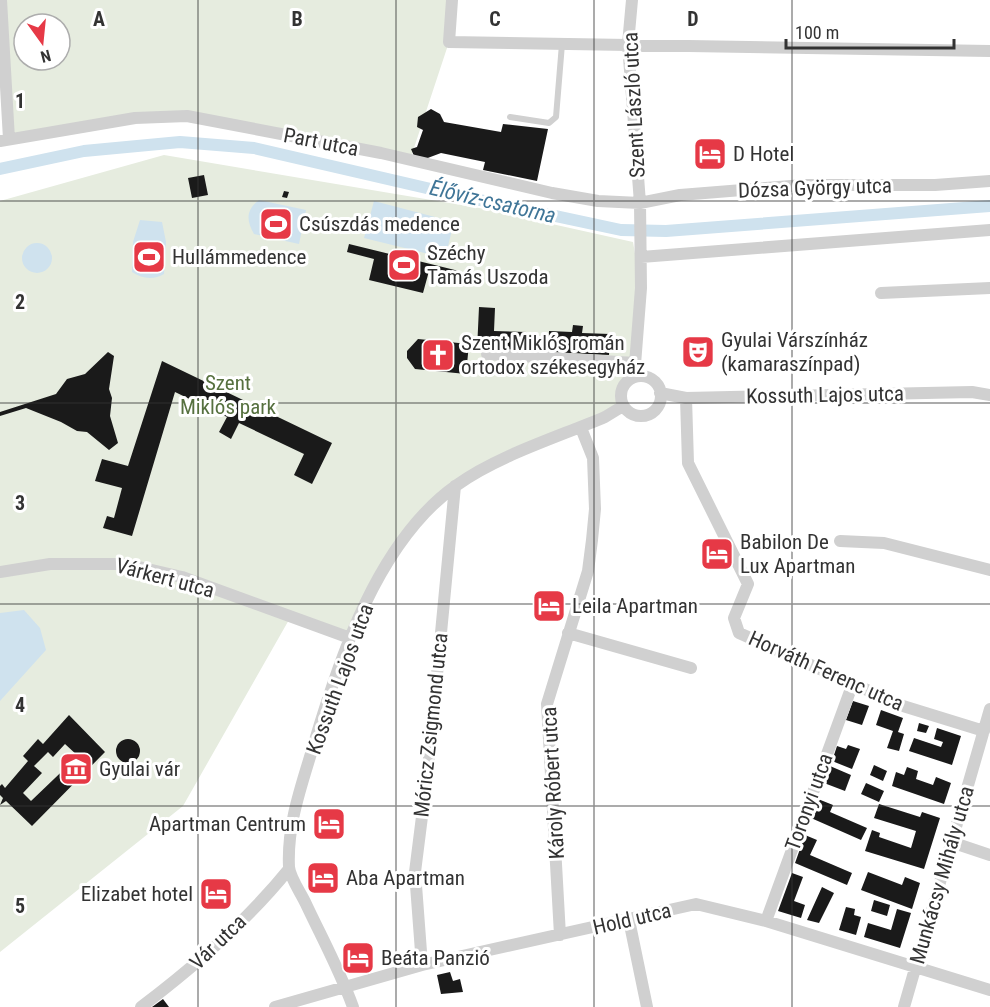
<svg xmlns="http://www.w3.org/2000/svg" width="990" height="1007" font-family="'Roboto Condensed',sans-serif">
  <rect width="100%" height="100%" fill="#fff"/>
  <path fill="#e6ecdf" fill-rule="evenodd" d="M1,0H452L449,42L410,160L187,116L9,139ZM24,24H60V60H24Z
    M164,155L485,209L633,242L641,288L634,377L628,380L621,392L623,406L455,486L402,542L350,638L290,618L183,806L0,952V201Z"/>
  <path fill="#cfe2ee" d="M259,200L306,210L299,244L254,234C246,220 246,210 259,200Z
    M374,201L454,222L445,258L364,238Z
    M140,220L162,222L166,242L164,274C154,280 142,279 132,272L133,242Z
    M22 258a15 15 0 1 1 30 0a15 15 0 1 1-30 0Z
    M24,610L40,628L46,650L0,701V613Z"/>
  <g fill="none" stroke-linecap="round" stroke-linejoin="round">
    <path stroke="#cfe2ee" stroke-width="12" d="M0,169L84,151L180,142L254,148L461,196L621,230L666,231L990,206"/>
  </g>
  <path fill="#1a1a1a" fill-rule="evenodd" d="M431,109L440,114L444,122L501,132L503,124L548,129L537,181L483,170L485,162L441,153L425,159L414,156L411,149L417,147L423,130L417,127L418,117Z
    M204,175L208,195L192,198L188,178Z
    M284,191L289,192L287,198L282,197Z
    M349,244L459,271L458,278L429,271L423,293L369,280L374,259L347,252Z
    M479,307L495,308L494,331L527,332L526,352L477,350Z
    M573,325L583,326L582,333L610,334L609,355L548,352L549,331L572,332Z
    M418,339L469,344L466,374L415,369L407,358V351Z
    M108,352L114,356L109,389L112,398L110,416L118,443L109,450L87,432L77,431L61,422L26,408L0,416V412L56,394L67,379L85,374Z
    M162,361L332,443L312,484L294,475L304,454L239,423L231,439L219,432L227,417L175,392L132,536L103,528L107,516L114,518L122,488L95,481L102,459L128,466Z
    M853,701L869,706L862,725L846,720Z
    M881,710L903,718L898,732L904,734L899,751L887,748L893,731L876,725Z
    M69,715L105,752L32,826L6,801L0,805L3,798L0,795V786L2,784L5,788L28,761L23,756L38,739L43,744ZM65,744L78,756L31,801L23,793L42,773L34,766L48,752L53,757Z
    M919,723L929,726L926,733L917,731Z
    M937,728L961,736L952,765L909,751L914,738L941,747L943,742L934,739Z
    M116 751a12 12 0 1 1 24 0a12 12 0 1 1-24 0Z
    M848,745L860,749L852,769L832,761L837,746L846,749Z
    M874,765L887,771L883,781L870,775Z
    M830,766L851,775L845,791L824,783Z
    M907,767L918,771L916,779L933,785L936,777L951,783L944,804L892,786L896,772L904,775Z
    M866,783L884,791L879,802L861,794Z
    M818,799L833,805L830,812L867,828L861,840L811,818Z
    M879,804L920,817L922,812L940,818L924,869L865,851L872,830L880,833L879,837L911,848L916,831L874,818Z
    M805,835L817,840L810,855L852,873L847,885L795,863Z
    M868,872L902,885L905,877L920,883L912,909L861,890Z
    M792,873L803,877L794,901L805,905L801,918L778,911Z
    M822,887L834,893L819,923L807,920Z
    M874,900L890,905L887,916L871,911Z
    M846,907L855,909L854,915L861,917L856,935L839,930Z
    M897,909L911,913L900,948L864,937L868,923L891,930Z
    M450,972L453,981L460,979L463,992L441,994L437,975Z
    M163,999L169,1007H152Z"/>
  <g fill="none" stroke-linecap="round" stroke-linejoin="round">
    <path stroke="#d0d0d0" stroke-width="6" d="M510,117L549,123L556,117L562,44"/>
    <path stroke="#d0d0d0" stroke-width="12" d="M1,0L9,139
      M452,0L449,42L990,51
      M632,0L628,44L640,203L641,288L634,377
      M0,141L135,118L187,116L381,153L552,193L598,201L640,203L680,195L804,185H935L990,181
      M641,257L990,230
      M881,293L990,288
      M487,354L635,363
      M621 396a20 20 0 1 1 40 0a20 20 0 1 1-40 0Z
      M660,393L686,398L972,392L990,395
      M686,398L688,463L748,584L734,618L739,633L903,706L984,731
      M840,541L884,543L990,570
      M0,572L50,564H126L182,577L350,638
      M568,633L691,668
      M951,842L990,855
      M629,920L647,1007
      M766,921L853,683
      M560,935L547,704L588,571L592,540L595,509L593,458L581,428
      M422,965L415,872L428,769L455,486
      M141,1007C194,967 247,921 289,869
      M275,1007L422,965L696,904L766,921L990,990
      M353,1007C340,971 322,938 306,904C301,893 290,878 289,867C287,825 301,787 313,747C339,659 378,540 457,485C497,456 558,437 605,417L623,406
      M904,1007L990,709"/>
  </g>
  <path fill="none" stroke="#333" stroke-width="1.5" stroke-opacity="0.55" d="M198,0V1007M396,0V1007M594,0V1007M792,0V1007M0,201H990M0,403H990M0,604H990M0,806H990"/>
  <defs>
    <g id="hotel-square" transform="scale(1.725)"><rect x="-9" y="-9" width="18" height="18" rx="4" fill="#e63946" stroke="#fff"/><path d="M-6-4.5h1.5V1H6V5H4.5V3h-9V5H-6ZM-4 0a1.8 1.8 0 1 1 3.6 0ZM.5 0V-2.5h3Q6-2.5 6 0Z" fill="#fff"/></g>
    <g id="stadium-square" transform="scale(1.725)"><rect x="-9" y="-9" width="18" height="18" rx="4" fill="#e63946" stroke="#fff"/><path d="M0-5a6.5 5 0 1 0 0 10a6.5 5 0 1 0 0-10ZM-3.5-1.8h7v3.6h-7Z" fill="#fff"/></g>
    <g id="theatre-square" transform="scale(1.725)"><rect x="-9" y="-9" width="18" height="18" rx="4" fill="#e63946" stroke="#fff"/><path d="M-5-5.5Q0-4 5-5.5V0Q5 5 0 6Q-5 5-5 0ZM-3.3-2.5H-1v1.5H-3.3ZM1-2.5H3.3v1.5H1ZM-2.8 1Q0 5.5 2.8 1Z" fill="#fff"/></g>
    <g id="church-square" transform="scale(1.725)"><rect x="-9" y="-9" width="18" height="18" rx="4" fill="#e63946" stroke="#fff"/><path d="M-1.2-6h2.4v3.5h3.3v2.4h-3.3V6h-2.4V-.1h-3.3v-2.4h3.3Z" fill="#fff"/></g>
    <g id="museum-square" transform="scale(1.725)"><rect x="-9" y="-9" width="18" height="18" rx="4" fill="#e63946" stroke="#fff"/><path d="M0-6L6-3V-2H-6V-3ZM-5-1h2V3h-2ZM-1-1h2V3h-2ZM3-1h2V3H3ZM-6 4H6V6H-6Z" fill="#fff"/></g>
  </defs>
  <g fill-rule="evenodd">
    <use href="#hotel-square" x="710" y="154"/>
    <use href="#stadium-square" x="276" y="224"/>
    <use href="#stadium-square" x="149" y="257"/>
    <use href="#stadium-square" x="404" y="265"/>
    <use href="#theatre-square" x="698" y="352"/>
    <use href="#church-square" x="438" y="355"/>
    <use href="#hotel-square" x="717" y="554"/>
    <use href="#hotel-square" x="549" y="606"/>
    <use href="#museum-square" x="76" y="769"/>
    <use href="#hotel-square" x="329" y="824"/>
    <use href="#hotel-square" x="323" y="878"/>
    <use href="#hotel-square" x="216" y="894"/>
    <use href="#hotel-square" x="358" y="958"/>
  </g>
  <g text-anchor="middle" stroke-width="6" stroke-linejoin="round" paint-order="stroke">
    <g font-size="21" fill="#333" stroke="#fff">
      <text transform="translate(634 105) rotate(-93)" y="7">Szent László utca</text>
      <text transform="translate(321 142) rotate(11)" y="7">Part utca</text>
      <text transform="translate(815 188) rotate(-2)" y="7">Dózsa György utca</text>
      <text transform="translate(825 395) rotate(-1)" y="7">Kossuth Lajos utca</text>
      <text transform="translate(165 578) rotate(15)" y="7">Várkert utca</text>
      <text transform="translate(826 671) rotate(24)" y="7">Horváth Ferenc utca</text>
      <text transform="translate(340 679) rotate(-70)" y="7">Kossuth Lajos utca</text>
      <text transform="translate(431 725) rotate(-84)" y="7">Móricz Zsigmond utca</text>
      <text transform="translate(553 783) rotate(-93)" y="7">Károly Róbert utca</text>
      <text transform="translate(809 802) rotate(-70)" y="7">Toronyi utca</text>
      <text transform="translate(942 875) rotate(-74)" y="7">Munkácsy Mihály utca</text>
      <text transform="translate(632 919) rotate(-13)" y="7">Hold utca</text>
      <text transform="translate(218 942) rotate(-44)" y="7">Vár utca</text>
    </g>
    <g font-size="21" fill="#333" stroke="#fff" text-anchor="start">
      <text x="733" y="161">D Hotel</text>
      <text x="299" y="231">Csúszdás medence</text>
      <text x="427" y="260">Széchy<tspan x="427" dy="24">Tamás Uszoda</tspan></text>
      <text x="172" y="264">Hullámmedence</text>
      <text x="721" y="347">Gyulai Várszínház<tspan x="721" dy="24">(kamaraszínpad)</tspan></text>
      <text x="461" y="350">Szent Miklós román<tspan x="461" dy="24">ortodox székesegyház</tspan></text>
      <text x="740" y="549">Babilon De<tspan x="740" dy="24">Lux Apartman</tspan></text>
      <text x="572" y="613">Leila Apartman</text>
      <text x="99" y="776">Gyulai vár</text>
      <text x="306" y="831" text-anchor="end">Apartman Centrum</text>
      <text x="346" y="885">Aba Apartman</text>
      <text x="193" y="901" text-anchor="end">Elizabet hotel</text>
      <text x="381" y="965">Beáta Panzió</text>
    </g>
    <g font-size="21" fill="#56703f" stroke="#fff">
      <text x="228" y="390">Szent<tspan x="228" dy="24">Miklós park</tspan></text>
    </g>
    <g font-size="22" font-style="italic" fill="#3f7597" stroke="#fff">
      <text transform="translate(493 201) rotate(13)" y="8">Élővíz-csatorna</text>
    </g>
  </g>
  <g font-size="20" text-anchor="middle" font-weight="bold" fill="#333" stroke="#fff" stroke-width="6" stroke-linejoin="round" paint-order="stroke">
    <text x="99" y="26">A</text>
    <text x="297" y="26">B</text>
    <text x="495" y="26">C</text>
    <text x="693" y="26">D</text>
    <text x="20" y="108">1</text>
    <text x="20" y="309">2</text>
    <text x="20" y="510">3</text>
    <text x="20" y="712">4</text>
    <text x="20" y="913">5</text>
  </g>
  <g transform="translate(42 42) rotate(165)"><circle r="28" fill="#ffffff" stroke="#adadad" stroke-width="1.5"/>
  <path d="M0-4.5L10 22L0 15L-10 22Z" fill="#e63946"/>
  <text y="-9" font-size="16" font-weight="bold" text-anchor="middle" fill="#333333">N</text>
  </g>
  <path d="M786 39v9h168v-9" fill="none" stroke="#333333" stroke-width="3"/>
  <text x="795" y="39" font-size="18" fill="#333333" stroke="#ffffff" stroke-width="4.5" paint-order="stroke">100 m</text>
</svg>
